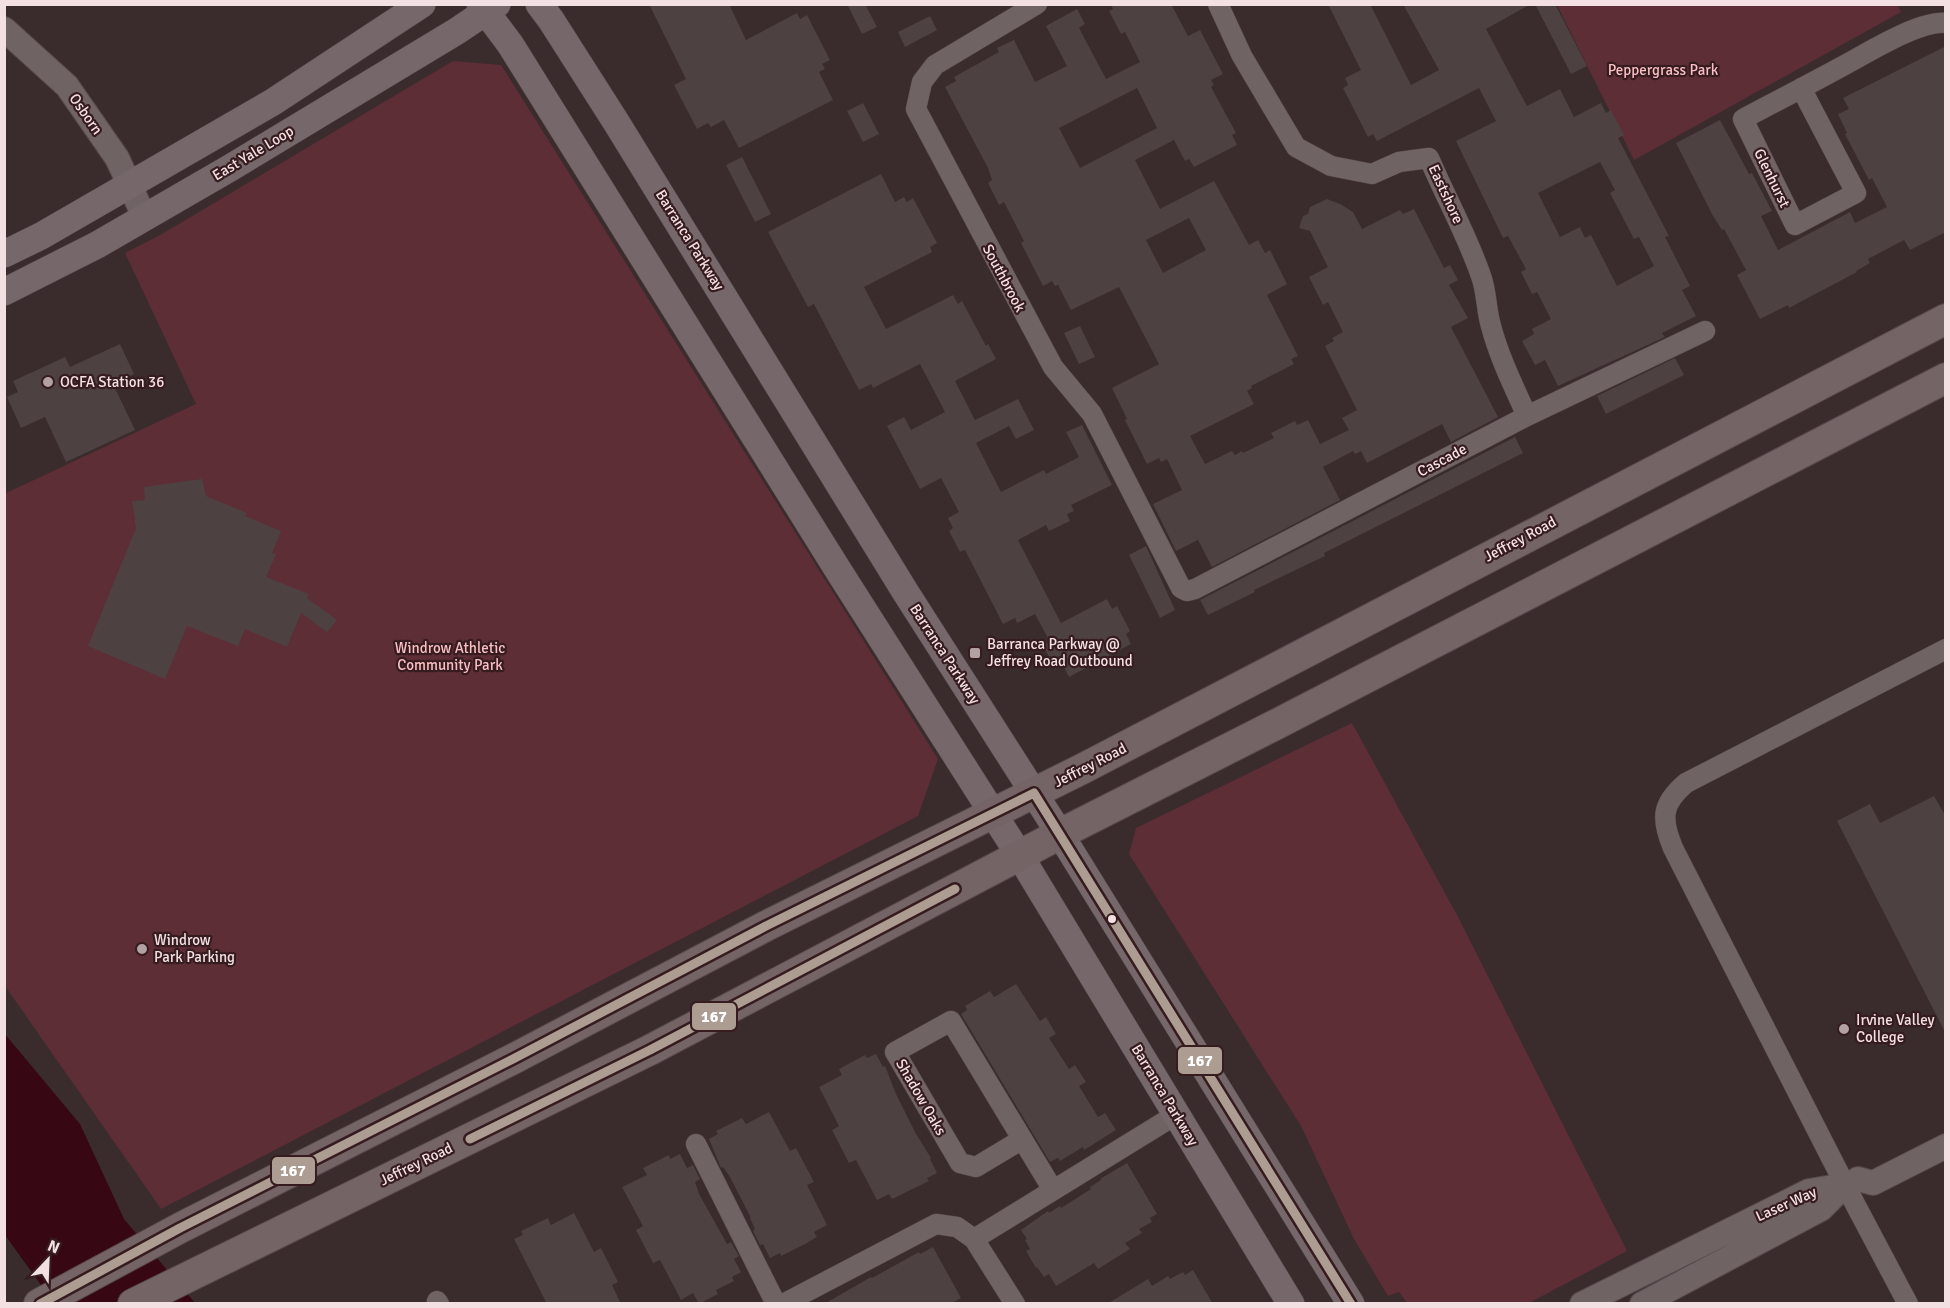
<svg xmlns="http://www.w3.org/2000/svg" width="1950" height="1308" font-family="Signika,sans-serif">
  <rect width="100%" height="100%" fill="#3a2b2d"/>
  <path fill="#5d2e35" d="M1897,4L1901,12L1634,160L1557,5Z
    M453,61L501,65L938,759L918,816L161,1209L5,986L4,494L196,404L125,253L162,234Z
    M1352,723L1457,915L1627,1251L1529,1303H1407L1399,1292L1388,1296L1354,1239L1301,1126L1129,854L1136,828Z"/>
  <path fill="#370713" d="M4,1033L80,1124L124,1219L195,1303H54L5,1235Z"/>
  <path fill="#4e4142" fill-rule="evenodd" d="M649,4H729L746,40L797,13L800,19L807,15L830,60L822,64L825,69L819,72L833,100L739,148L724,120L711,127L708,123L697,129L674,85L686,79Z
    M847,4H865L877,27L862,34Z
    M1111,4H1171L1188,36L1200,30L1223,74L1211,80L1214,85L1211,87L1236,133L1232,135L1237,145L1194,167L1189,159L1185,161L1174,140L1135,160L1160,209L1214,181L1249,245L1258,240L1265,253L1270,250L1287,284L1267,295L1298,356L1291,359L1294,364L1251,386L1252,388L1247,391L1254,404L1190,436L1205,464L1232,451L1235,455L1242,451L1243,453L1274,438L1271,433L1295,421L1297,425L1308,420L1320,444L1349,430L1342,418L1357,410L1325,346L1334,341L1332,338L1343,332L1328,302L1323,305L1309,277L1328,267L1310,231L1299,228L1303,216L1308,214L1310,207L1327,199L1340,204L1353,212L1362,229L1400,210L1403,214L1414,209L1444,268L1450,265L1458,280L1449,285L1468,318L1451,327L1498,417L1451,442L1442,424L1367,463L1361,451L1355,454L1353,451L1323,467L1340,500L1212,567L1198,540L1176,551L1153,504L1182,490L1167,459L1161,462L1159,458L1147,464L1125,420L1127,419L1112,388L1159,364L1119,287L1071,310L1058,285L1055,286L1052,281L1043,286L1021,243L1024,241L1004,202L999,205L988,183L992,180L988,168L945,87L956,81L954,77L999,52L997,48L1014,40L1035,82L1067,66L1046,26L1077,9L1085,24L1079,28L1106,79L1140,62L1125,32L1121,34L1109,11L1113,9ZM1137,88L1157,128L1080,168L1059,128ZM1189,218L1206,250L1163,273L1146,240Z
    M1328,4H1370L1411,85L1439,70L1403,4H1531L1486,29L1504,63L1527,106L1560,89L1574,117L1601,103L1606,113L1611,110L1624,135L1618,138L1669,236L1665,237L1690,286L1682,290L1696,316L1662,333L1665,337L1558,386L1545,360L1535,365L1522,341L1534,334L1532,329L1551,319L1537,292L1532,294L1521,272L1526,269L1508,236L1503,238L1456,141L1496,121L1479,88L1377,141L1373,134L1368,137L1343,88L1348,85L1345,78L1361,70ZM1600,162L1615,190L1610,193L1634,239L1639,237L1654,266L1617,286L1591,235L1585,238L1580,227L1560,237L1538,193Z
    M1535,4H1555L1587,66L1571,74Z
    M930,16L937,30L905,47L898,32Z
    M1946,46V232L1910,250L1904,240L1868,259L1870,263L1856,271L1857,272L1789,308L1788,305L1760,319L1737,275L1746,270L1724,229L1722,230L1713,216L1676,143L1720,120L1749,174L1752,173L1772,211L1761,216L1778,250L1850,212L1855,223L1887,207L1872,178L1869,180L1845,134L1847,133L1838,114L1849,109L1843,98Z
    M863,103L879,134L863,142L847,111Z
    M742,157L771,214L755,222L726,165Z
    M881,174L895,202L904,197L907,202L913,198L937,243L930,247L932,252L864,287L886,329L953,295L958,304L962,301L986,346L988,344L996,359L955,381L975,420L1018,399L1034,430L1016,439L1009,426L976,443L1001,492L1044,470L1046,474L1079,457L1066,432L1082,425L1112,485L1071,505L1074,511L1067,514L1070,521L1049,531L1046,525L1018,540L1061,623L1107,599L1112,609L1117,606L1130,631L1126,634L1131,644L1069,677L1063,665L1055,669L1043,645L1050,642L1035,614L1017,623L1015,618L1003,624L965,550L960,552L949,531L953,528L948,518L959,512L941,478L920,489L887,426L904,417L911,430L945,412L920,364L873,388L871,384L859,390L814,304L808,307L768,232Z
    M1080,326L1095,357L1079,364L1064,333Z
    M120,344L134,374L113,384L135,430L66,462L45,417L21,428L7,397L18,392L13,381L65,357L70,367Z
    M1675,358L1684,375L1606,414L1597,396Z
    M1515,437L1523,453L1324,553L1325,556L1254,590L1255,592L1208,615L1200,600Z
    M202,479L206,496L247,513L245,516L281,531L272,553L276,554L266,577L309,594L307,598L337,620L327,632L301,613L287,647L245,629L238,646L187,626L165,679L88,646L136,528L132,501L145,500L144,487Z
    M1146,546L1175,610L1160,618L1129,555Z
    M1934,796L1946,817V1034L1837,821L1870,804L1880,823Z
    M1016,984L1040,1021L1046,1017L1056,1034L1049,1038L1069,1069L1075,1065L1086,1082L1079,1086L1098,1117L1105,1113L1116,1130L1084,1150L1083,1147L1060,1161L1058,1158L1050,1162L961,1014L967,1010L965,1006L990,991L994,997Z
    M876,1054L883,1067L885,1066L896,1094L916,1134L931,1158L930,1159L937,1173L927,1178L929,1181L892,1199L889,1194L877,1200L856,1160L849,1163L832,1130L839,1126L819,1087L842,1075L839,1069L865,1055L867,1058Z
    M769,1112L790,1151L796,1148L814,1182L807,1185L827,1225L814,1232L817,1237L807,1243L781,1256L780,1253L770,1258L763,1244L760,1245L753,1231L755,1229L750,1218H751L730,1177L723,1167L721,1168L709,1139L718,1134L716,1131L742,1118L746,1124Z
    M680,1154L687,1168L693,1165L700,1179L695,1182L699,1194L727,1244L731,1242L739,1256L734,1259L741,1272L732,1277L734,1281L716,1290L718,1294L699,1304L693,1293L681,1300L660,1260L653,1263L636,1230L643,1226L622,1187L647,1175L643,1168L669,1155L670,1159Z
    M1127,1163L1157,1214L1150,1218L1152,1222L1139,1229L1142,1233L1125,1243L1130,1249L1098,1269L1094,1263L1056,1286L1049,1274L1044,1277L1037,1267L1036,1268L1026,1251L1030,1249L1025,1240L1027,1239L1021,1230L1048,1211L1049,1213L1060,1206L1061,1208L1091,1189L1090,1187L1101,1180L1100,1179Z
    M574,1213L594,1252L601,1248L618,1282L612,1285L621,1304H547L514,1239L523,1235L521,1231L548,1218L551,1225Z
    M933,1247L961,1298L950,1304H824L871,1277L872,1278L919,1252L920,1254Z
    M1193,1270L1213,1304H1107L1148,1279L1152,1286L1168,1276L1170,1279L1183,1272L1185,1275Z"/>
  <g fill="none" stroke-linecap="round" stroke-linejoin="round">
    <g stroke="#57494b" stroke-width="21">
      <path id="minor" d="M1037,4L935,65L922,82L916,109L1053,367L1092,414L1181,588L1187,591L1195,589L1527,416L1705,331
        M1218,4L1242,56L1296,147L1331,166L1372,174L1399,162L1429,158C1446,198 1467,235 1481,276C1487,292 1486,310 1491,326C1499,357 1514,387 1527,416
        M1801,88L1856,193L1795,225L1743,119C1775,102 1808,85 1841,67C1866,54 1919,20 1946,23
        M1021,1140L976,1167L960,1163L895,1052L951,1021L1053,1190
        M696,1144L776,1304
        M974,1239L1177,1114
        M437,1301L439,1304
        M783,1304L936,1224L957,1227L974,1239L1015,1304
        M1908,1304L1845,1185L1673,848C1661,819 1661,804 1686,783L1946,649"/>
    </g>
    <g stroke="#57494b" stroke-width="26">
      <path id="tertiary" d="M4,29L67,86L117,158L144,216
        M1858,1179L1873,1183L1946,1146
        M1582,1304L1809,1191L1845,1185
        M1642,1304L1821,1209L1845,1185"/>
    </g>
    <g stroke="#57494b" stroke-width="28">
      <path id="secondary" d="M480,4L510,44L838,570L1020,856L1291,1304
        M539,4L551,20L616,122L906,593L1060,834L1351,1304
        M4,254L41,236L273,102L422,4
        M4,292L97,245L230,168L457,31L497,4"/>
    </g>
    <g stroke="#57494b" stroke-width="32">
      <path id="primary" d="M39,1304L180,1228L513,1059L766,926L1082,769L1946,319
        M133,1304L650,1050L1060,834L1273,726L1946,378"/>
    </g>
    <use href="#minor" stroke="#706364" stroke-width="20"/>
    <use href="#tertiary" stroke="#706364" stroke-width="24"/>
    <use href="#secondary" stroke="#76686a" stroke-width="27"/>
    <use href="#primary" stroke="#746466" stroke-width="30"/>
    <g stroke="#361b1f" stroke-width="14">
      <path id="bus-1" d="M470,1139L650,1050L955,889
        M40,1304L180,1228L513,1059L766,926L1034,793L1351,1304"/>
    </g>
    <use href="#bus-1" stroke="#ac9c92" stroke-width="9"/>
  </g>
  <g fill="#b2a1a3" stroke="#361b1f" stroke-width="2">
    <circle cx="48" cy="382" r="6"/>
    <rect x="969" y="647" width="12" height="12" rx="3"/>
    <circle cx="142" cy="949" r="6"/>
    <circle cx="1844" cy="1029" r="6"/>
  </g>
  <circle fill="#f3e0e2" stroke="#361b1f" stroke-width="2" cx="1112" cy="919" r="5"/>
  <g text-anchor="middle" stroke-width="4.5" stroke-linejoin="round" paint-order="stroke">
    <g font-size="15" fill="#f9bfc5" stroke="#361b1f">
      <text x="1663" y="75">Peppergrass Park</text>
      <text x="450" y="653">Windrow Athletic<tspan x="450" dy="17">Community Park</tspan></text>
    </g>
    <g font-size="15" fill="#f3e0e2" stroke="#361b1f">
      <text transform="translate(86 114) rotate(55)" y="5">Osborn</text>
      <text transform="translate(253 153) rotate(-31)" y="5">East Yale Loop</text>
      <text transform="translate(1772 178) rotate(64)" y="5">Glenhurst</text>
      <text transform="translate(1446 194) rotate(65)" y="5">Eastshore</text>
      <text transform="translate(690 240) rotate(58)" y="5">Barranca Parkway</text>
      <text transform="translate(1004 278) rotate(62)" y="5">Southbrook</text>
      <text transform="translate(1442 460) rotate(-28)" y="5">Cascade</text>
      <text transform="translate(1520 539) rotate(-28)" y="5">Jeffrey Road</text>
      <text transform="translate(945 654) rotate(57)" y="5">Barranca Parkway</text>
      <text transform="translate(1090 765) rotate(-27)" y="5">Jeffrey Road</text>
      <text transform="translate(1165 1095) rotate(59)" y="5">Barranca Parkway</text>
      <text transform="translate(921 1097) rotate(60)" y="5">Shadow Oaks</text>
      <text transform="translate(416 1164) rotate(-26)" y="5">Jeffrey Road</text>
      <text transform="translate(1786 1204) rotate(-24)" y="5">Laser Way</text>
    </g>
    <g font-size="15" fill="#f3e0e2" stroke="#361b1f" text-anchor="start">
      <text x="60" y="387">OCFA Station 36</text>
      <text x="987" y="649">Barranca Parkway @<tspan x="987" dy="17">Jeffrey Road Outbound</tspan></text>
      <text x="154" y="945">Windrow<tspan x="154" dy="17">Park Parking</tspan></text>
      <text x="1856" y="1025">Irvine Valley<tspan x="1856" dy="17">College</tspan></text>
    </g>
  </g>
  <g stroke="#361b1f" stroke-width="2">
    <rect x="691" y="1002" width="46" height="29" rx="6" fill="#ac9c92"/>
    <rect x="1177" y="1046" width="46" height="29" rx="6" fill="#ac9c92"/>
    <rect x="271" y="1156" width="45" height="29" rx="6" fill="#ac9c92"/>
  </g>
  <g font-size="16" text-anchor="middle" font-weight="bold" fill="#fff">
    <text x="714" y="1022">167</text>
    <text x="1200" y="1066">167</text>
    <text x="293" y="1176">167</text>
  </g>
  <rect width="1950" height="1308" fill="none" stroke="#f3e0e2" stroke-width="12"/>
  <g transform="translate(48 1260) rotate(23)" stroke="#361b1f" stroke-width="4.5" paint-order="stroke">
  <path d="M0-4.5L10 22L0 15L-10 22Z" fill="#f3e0e2"/>
  <text y="-9" font-size="16" font-weight="bold" text-anchor="middle" fill="#f3e0e2">N</text>
  </g>
</svg>
